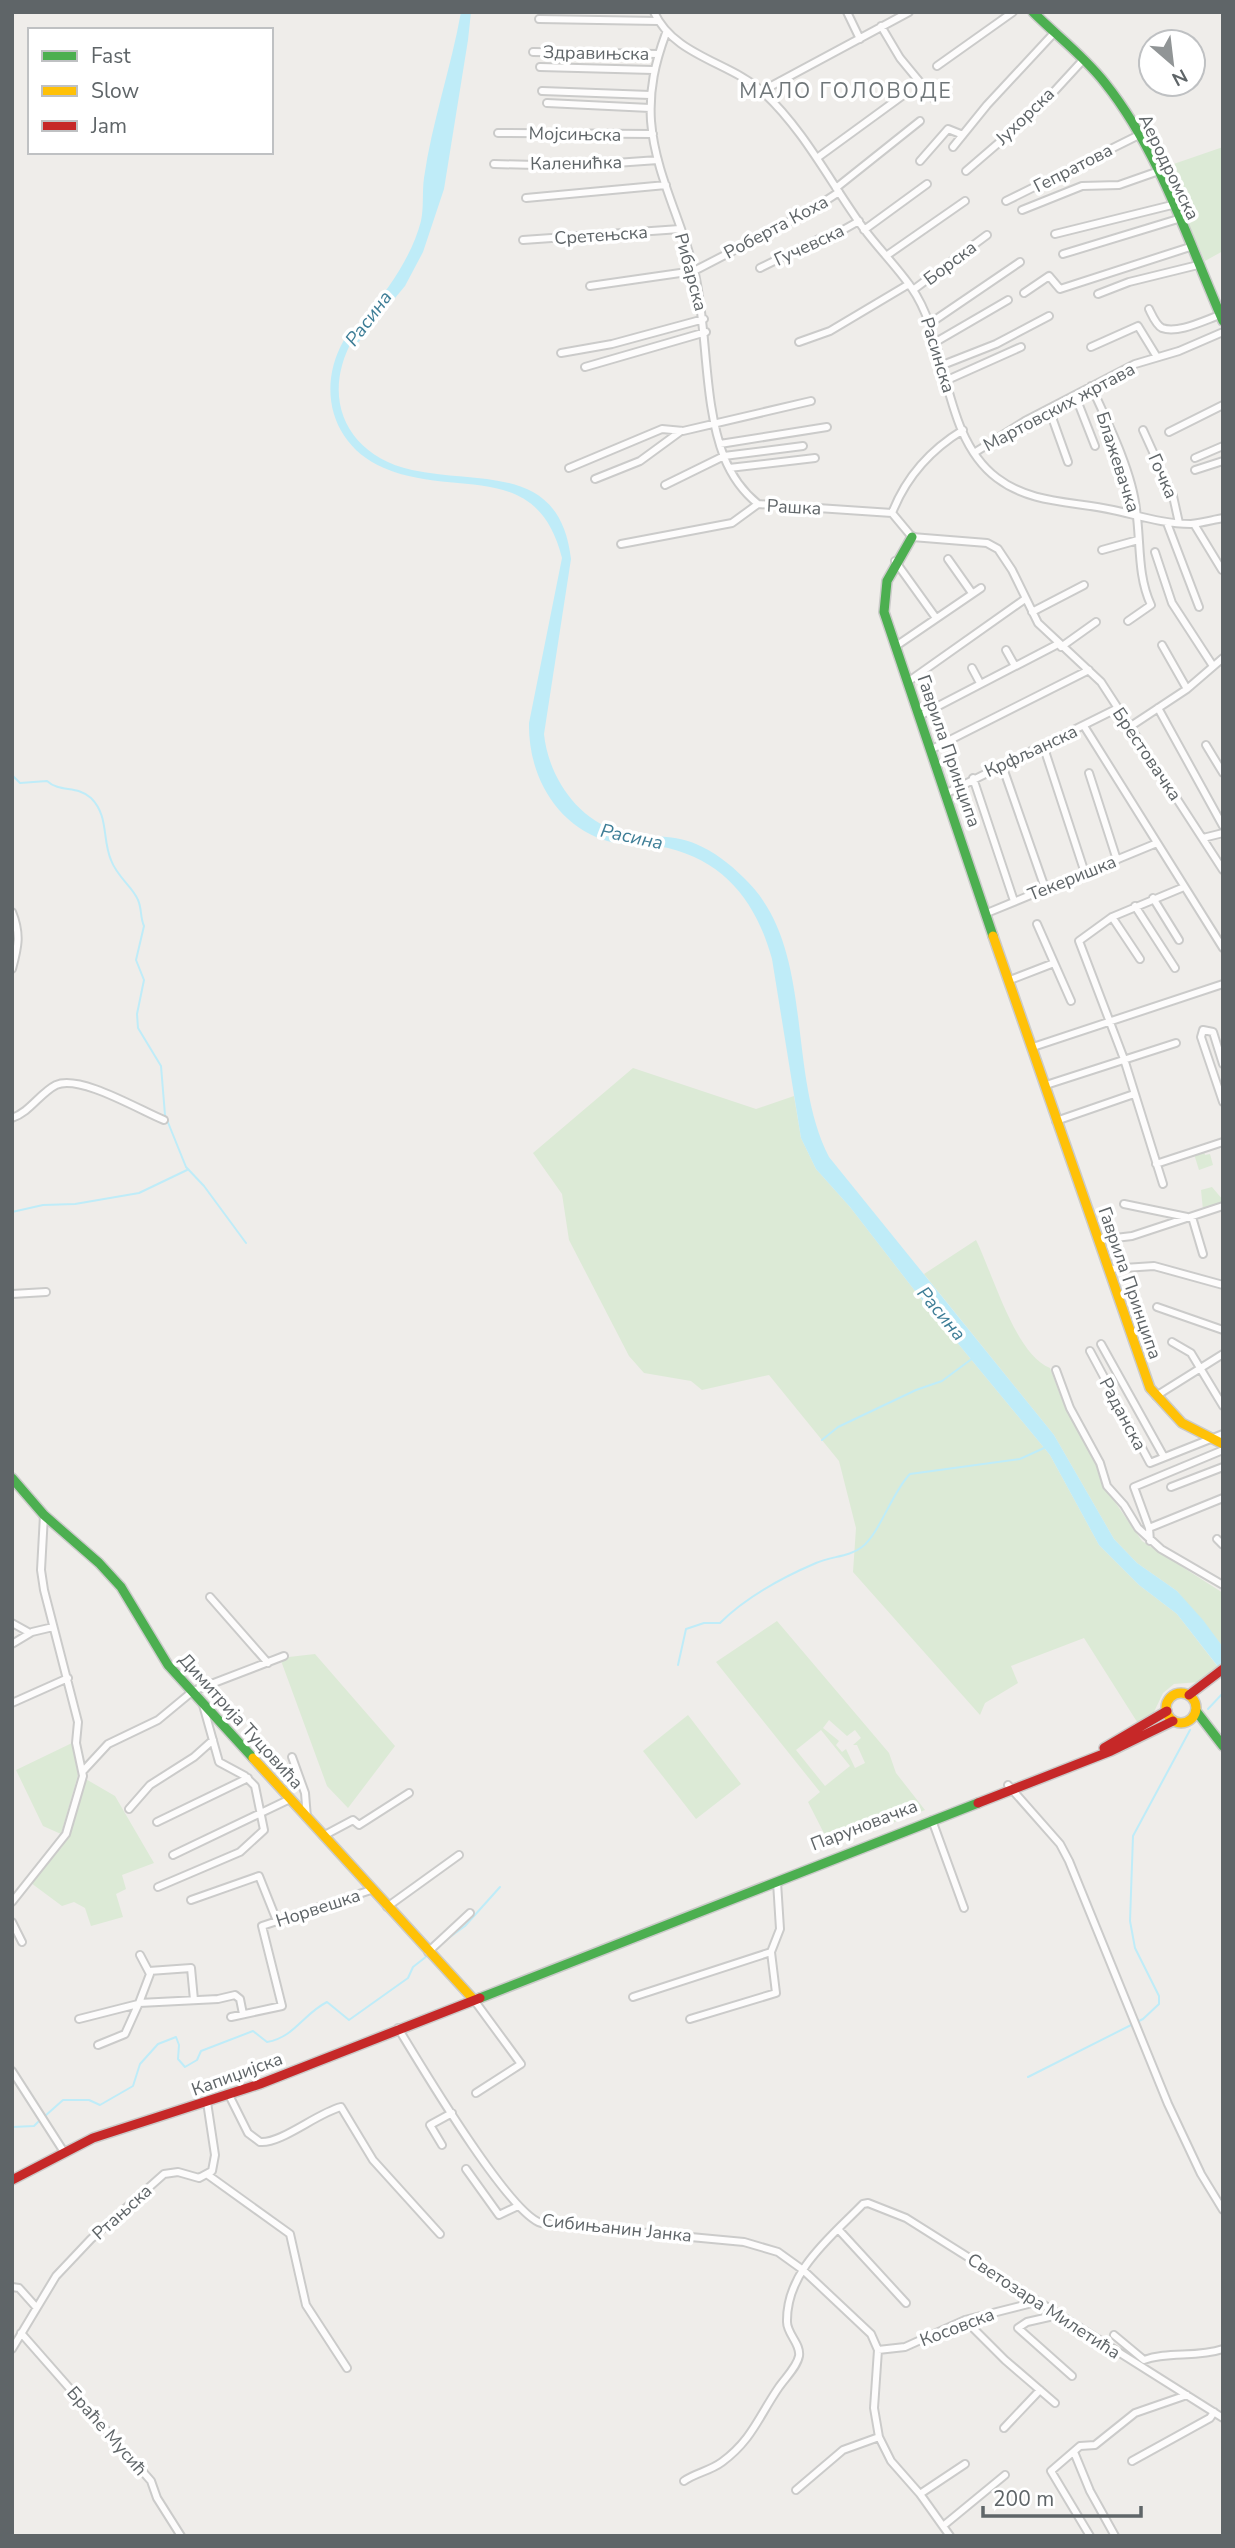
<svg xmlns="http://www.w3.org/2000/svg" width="1235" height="2548" font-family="'Nunito Sans',sans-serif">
  <rect width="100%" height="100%" fill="#efedea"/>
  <path fill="#dcead6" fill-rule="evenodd" d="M1223,147V251L1205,261L1162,168Z
    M633,1068L756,1109L794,1096L801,1138L816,1169L850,1207L922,1300L1050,1455L1099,1545L1139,1585L1177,1614L1218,1667L1200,1682L1174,1684L1163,1693L1152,1716L1139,1725L1084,1638L1011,1666L1018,1683L985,1703L980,1715L853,1572L856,1528L839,1461L769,1375L702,1390L691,1381L644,1373L629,1356L569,1240L562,1194L533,1153Z
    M1204,1151L1205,1155L1210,1154L1213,1165L1199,1170L1194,1154Z
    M1212,1187L1223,1200L1220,1205L1203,1210L1201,1190Z
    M976,1240C993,1274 1015,1354 1050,1368L1062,1400L1096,1464L1101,1482L1142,1541L1223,1593V1647L1177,1591L1137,1563L1114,1539L1054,1435L924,1274Z
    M777,1621L889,1753L896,1773L925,1810L831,1847L808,1802L820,1792L716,1662ZM829,1720L847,1736L855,1730L861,1738L853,1745H857L865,1763L855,1768L846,1749L842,1752L836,1745L839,1741L823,1728ZM821,1730L850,1766L825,1786L796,1750Z
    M315,1654L395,1746L348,1808L327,1786L280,1658Z
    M688,1715L741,1784L696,1819L643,1751Z
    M72,1743L78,1775L61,1834L43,1826L16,1770Z
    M84,1778L115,1796L154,1863L122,1875L126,1889L116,1894L123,1917L91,1926L85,1908L74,1902L62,1906L31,1883L62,1847Z"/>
  <path fill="#bfecf8" d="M461,12H471L468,40L444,189L423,252L405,286L357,344L353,339C320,398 346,455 412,470C480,485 560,463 571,559L544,734C548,775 576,818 617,831C643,838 670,833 696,844C713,851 730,864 743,877C817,946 785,1071 829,1157L1054,1435L1114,1539L1137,1563L1177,1591L1203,1620L1223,1647V1673L1177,1614L1139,1585L1099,1545L1050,1455L922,1300L850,1207L816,1169L801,1138L772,959C757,904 726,862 668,848C647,843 625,847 604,840C554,823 528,773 529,723L562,558C537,458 456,499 384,468C332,446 316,389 344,340C349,331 359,324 365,317C388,290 412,256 421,221C424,207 422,192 424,178C432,122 451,68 461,12Z"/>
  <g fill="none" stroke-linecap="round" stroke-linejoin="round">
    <path stroke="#bfecf8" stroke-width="2" d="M12,775L20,783L47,781C60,793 77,785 91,798C109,816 102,839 111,860C117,877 133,887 138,900C142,909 140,917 144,926L136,960L144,980L137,1014L138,1028L161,1066L165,1115L186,1167L204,1186L246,1243
      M12,1212L43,1205L75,1204L139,1193L187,1170
      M822,1440L838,1427L916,1390L942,1381L973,1358
      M678,1665L686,1629L704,1623H720C747,1596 781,1578 816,1563C832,1556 849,1557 862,1547C880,1533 892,1492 910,1474L1020,1459L1044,1448
      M1208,1709L1223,1693
      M439,1945L465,1926L500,1887
      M1028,2077L1143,2019L1159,2004V1996L1135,1948L1130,1921L1133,1836L1190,1730
      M45,2116L63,2100H89L100,2105L133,2086L140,2064L158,2044L176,2037L179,2045L178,2059L185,2067L197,2060L201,2051L253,2031L267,2042C295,2037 303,2014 327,2002L349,2020L408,1978L413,1967L427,1956
      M12,2127L34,2126L40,2120"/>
    <g stroke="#cbcbca" stroke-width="10">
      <path id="street" d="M654,12C674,56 730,62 763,92C805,131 831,184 864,229C879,249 897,267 911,287C949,340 941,436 997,478C1031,504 1073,501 1113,510C1140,516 1164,524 1191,524C1202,523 1212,520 1223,518
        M847,12L860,39
        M539,19L658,21
        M881,26L900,58L933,98
        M666,33C655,63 649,89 651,121C655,174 683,223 695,274C708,333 703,402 724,457C732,477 742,491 758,504
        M533,52L658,54
        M937,66L1013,12
        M540,67L653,70
        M542,91L650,95
        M762,91L909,12
        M547,103L650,108
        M498,133L653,134
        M953,147L987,105L1054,33
        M817,158L902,96
        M920,161L948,129L963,135
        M494,164L573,166L658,160
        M966,171L1038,109L1083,60
        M836,188L920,121
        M526,198L666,185
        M1006,201L1139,135
        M1022,210L1082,186L1119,185L1156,172
        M864,230L927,184
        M1055,234L1172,205
        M523,240L680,229
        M1063,254L1178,219
        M886,256L965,201
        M760,268L821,238L825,240L859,221
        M590,286L694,271L810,211L839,192
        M913,290L987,235
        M1024,293L1049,276L1060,289L1190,247
        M1098,294L1129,282L1198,265
        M1149,309C1152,315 1156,325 1162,328C1178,334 1205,320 1220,315
        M929,324L1020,262
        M799,342L830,331L909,284
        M934,343L1008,300
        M1091,347L1138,326L1157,357
        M561,353L612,344L704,319
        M940,366L996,344L1049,316
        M585,367L706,332
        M945,381L1021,347
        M1091,386C1107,421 1132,471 1136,509C1141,542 1137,575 1151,605L1128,621
        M1075,395L1095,446
        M1049,409L1068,462
        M963,430C930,450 906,477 892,513L912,537L987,543L998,549L1012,570L1038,623L1101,682L1223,870
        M1143,430L1173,496L1179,523
        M1169,432L1223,405
        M720,444L827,427
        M974,453L1025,421L1135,364L1179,351L1223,332
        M1195,458L1223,446
        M569,468L662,429L683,431L811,401
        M729,468L815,458
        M1195,470L1223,461
        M595,479L640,461L681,431
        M665,485L724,456L803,446
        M1167,523L1199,607
        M1194,524L1222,570
        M621,544L732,523L758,504L892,513
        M1102,550L1138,540
        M1155,552L1172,603L1213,666
        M948,559L972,593
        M895,561L936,618
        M1032,612L1084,585
        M1162,645L1187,689
        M896,646L981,588
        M1061,647L1096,622
        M1006,650L1015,666
        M972,668L980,683
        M909,681L1025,599
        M1158,708L1223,826
        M921,715L1058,644
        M1084,726L1223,948
        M1131,726L1187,689L1223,658
        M1043,745L1085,873
        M1206,745L1223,773
        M932,749L1089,670
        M1002,765L1045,888
        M1089,773L1117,860
        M973,778L1014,901
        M947,793L1116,709
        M1203,838L1223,833
        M1153,898L1179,940
        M1135,906L1175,968
        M12,912C21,934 18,947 12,969
        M987,913L1157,843
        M1112,917L1140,959
        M1037,924L1071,1001
        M1010,980L1054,963
        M1033,1047L1223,984
        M1223,1064L1213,1032L1203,1030L1201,1037L1223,1102
        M1046,1085L1176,1043
        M12,1118C30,1112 40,1093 56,1085C80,1074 141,1111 164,1120
        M1056,1121L1134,1094
        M1156,1164L1223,1142
        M1163,1184L1124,1059L1079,941L1112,917L1184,887
        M1124,1204L1187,1217
        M1192,1217L1203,1254
        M1099,1240L1132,1236L1223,1206
        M1109,1269L1154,1266L1223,1285
        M12,1294L46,1292
        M1157,1307L1223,1330
        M1172,1342L1191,1353L1223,1406
        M1101,1344L1164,1457
        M1090,1351L1150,1463L1223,1434
        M1056,1370L1070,1408L1100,1463L1107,1486L1124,1505L1138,1528L1161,1549L1223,1585
        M1156,1396L1223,1354
        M1171,1487L1223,1467
        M1149,1528L1223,1498
        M1217,1539L1223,1545
        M1150,1541L1149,1528L1134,1487L1223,1450
        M210,1597L268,1663
        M12,1623L30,1633
        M12,1644L32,1632L53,1627
        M12,1703L68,1678
        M292,1757L305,1793L307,1818
        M83,1771L108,1744L158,1720L193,1691L284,1656
        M1008,1785L1060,1844L1069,1861L1168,2104L1201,2174L1223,2210
        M129,1809L150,1785L194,1757L213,1740
        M932,1820L964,1908
        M157,1822L248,1778
        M323,1836L353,1820L359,1825L409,1793
        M173,1855L290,1799
        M158,1887L240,1852L264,1830L255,1786L245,1776L219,1762L203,1705
        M191,1900L259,1876L277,1921
        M12,1902L66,1834L83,1776L76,1743L78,1722L44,1590L41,1570L44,1515
        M387,1907L459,1855
        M12,1922L22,1942
        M428,1952L470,1913
        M140,1955L150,1974L139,2003L218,1999L235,1995L240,1999L243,2014
        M149,1971L191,1968L194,2000
        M633,1997L771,1952L780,1929L777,1882
        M474,2000L521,2064L476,2093
        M231,2017L282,2006L262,1926L371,1890
        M79,2019L138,2004
        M690,2019L776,1993L771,1952
        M398,2028C420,2064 508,2213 541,2223L744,2242L778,2252L803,2270L871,2334L878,2350L874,2408L879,2437L891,2461L920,2494L950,2536
        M98,2045L125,2034L139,2003
        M12,2071L64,2152
        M229,2095L248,2133L260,2142C281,2144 317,2113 341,2107L373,2160L440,2234
        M442,2145L430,2125L452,2113
        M466,2169L499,2215L518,2206
        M208,2175L290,2234L306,2305L347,2368
        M838,2229L906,2303
        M12,2287L19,2288L36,2307
        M1058,2315L1027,2322L1018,2328L1072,2376
        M965,2320L1005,2360L1055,2403
        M21,2333L151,2481L157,2498L181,2536
        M1114,2335L1144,2360C1168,2351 1196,2358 1223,2349
        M12,2349L56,2276L91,2239L164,2174L178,2172L199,2178L212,2171L215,2155L207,2102
        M878,2350L905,2347L965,2320L1036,2302
        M1004,2428L1040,2390
        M1074,2452L1090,2491L1115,2536
        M1132,2461L1210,2418L1214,2412
        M684,2481C695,2473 710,2471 722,2462C752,2440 759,2416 779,2387C785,2378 797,2367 799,2356C801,2344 787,2334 787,2322C786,2271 831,2237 863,2204L868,2203L906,2218L1223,2418
        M796,2490L843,2450L879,2437
        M920,2494L965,2464
        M943,2526L1005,2475
        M1090,2536L1051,2471L1080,2446L1095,2445L1135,2413L1187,2395"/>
    </g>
    <g stroke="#cbcbca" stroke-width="12">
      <path id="fast" d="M1033,12C1057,36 1084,56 1105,83C1160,152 1188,241 1223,321
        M912,537L887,581L884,612L993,936
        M12,1478L44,1515L99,1563L121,1587L168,1665L253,1758
        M1196,1711L1223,1746
        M480,1998L978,1803"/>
    </g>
    <g stroke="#cbcbca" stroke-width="12">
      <path id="slow" d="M993,936L1150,1388L1182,1423L1223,1444
        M1166 1708a15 15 0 1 1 30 0a15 15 0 1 1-30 0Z
        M253,1758L474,2000"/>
    </g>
    <g stroke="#cbcbca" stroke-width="12">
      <path id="jam" d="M1189,1695L1223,1669
        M1104,1748L1167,1711
        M978,1803L1111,1751L1173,1721
        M12,2180L93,2138L260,2084L480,1998"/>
    </g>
    <use href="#street" stroke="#fdfcfc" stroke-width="6"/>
    <use href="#fast" stroke="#4caf50" stroke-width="9"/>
    <use href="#slow" stroke="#ffc107" stroke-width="9"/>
    <use href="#jam" stroke="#c62828" stroke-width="9"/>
  </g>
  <g text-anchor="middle" stroke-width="7" stroke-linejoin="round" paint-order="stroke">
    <g font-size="18" fill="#5f6568" stroke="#fff">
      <text transform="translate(596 53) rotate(1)" y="6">Здравињска</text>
      <text transform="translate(1025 116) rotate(-44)" y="6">Јухорска</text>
      <text transform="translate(575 134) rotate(1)" y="6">Мојсињска</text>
      <text transform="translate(576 163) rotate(-1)" y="6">Каленићка</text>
      <text transform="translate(1169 167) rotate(64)" y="6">Аеродромска</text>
      <text transform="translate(1073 168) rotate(-27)" y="6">Гепратова</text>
      <text transform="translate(776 227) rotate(-28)" y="6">Роберта Коха</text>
      <text transform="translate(601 235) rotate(-4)" y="6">Сретењска</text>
      <text transform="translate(809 245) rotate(-25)" y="6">Гучевска</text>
      <text transform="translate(950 263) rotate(-37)" y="6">Борска</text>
      <text transform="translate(691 272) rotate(75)" y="6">Рибарска</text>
      <text transform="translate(938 355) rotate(73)" y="6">Расинска</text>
      <text transform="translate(1059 407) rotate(-28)" y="6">Мартовских жртава</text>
      <text transform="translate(1118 462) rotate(72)" y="6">Блажевачка</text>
      <text transform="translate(1163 476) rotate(66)" y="6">Гочка</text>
      <text transform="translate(794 507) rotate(3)" y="6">Рашка</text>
      <text transform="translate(949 751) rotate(71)" y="6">Гаврила Принципа</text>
      <text transform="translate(1031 751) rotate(-25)" y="6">Крфљанска</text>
      <text transform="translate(1147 754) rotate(56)" y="6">Брестовачка</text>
      <text transform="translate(1072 878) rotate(-22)" y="6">Текеришка</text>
      <text transform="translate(1130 1283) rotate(71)" y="6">Гаврила Принципа</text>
      <text transform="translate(1123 1414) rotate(62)" y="6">Раданска</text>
      <text transform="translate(241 1721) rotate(48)" y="6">Димитрија Туцовића</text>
      <text transform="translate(864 1825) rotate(-21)" y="6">Паруновачка</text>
      <text transform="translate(318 1908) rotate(-18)" y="6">Норвешка</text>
      <text transform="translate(237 2074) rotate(-20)" y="6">Капиџијска</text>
      <text transform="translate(122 2212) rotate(-42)" y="6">Ртањска</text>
      <text transform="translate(617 2228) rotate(6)" y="6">Сибињанин Јанка</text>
      <text transform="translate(1044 2306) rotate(33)" y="6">Светозара Милетића</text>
      <text transform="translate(957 2327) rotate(-21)" y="6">Косовска</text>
      <text transform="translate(107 2431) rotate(49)" y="6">Браће Мусић</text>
    </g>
    <g font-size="19" font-style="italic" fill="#3d7d96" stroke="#fff">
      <text transform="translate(368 318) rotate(-53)" y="7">Расина</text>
      <text transform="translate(632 836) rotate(12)" y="7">Расина</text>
      <text transform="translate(942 1313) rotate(50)" y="7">Расина</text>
    </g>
    <g font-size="21" letter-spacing="2" fill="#70777a" stroke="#fff">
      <text x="846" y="98">МАЛО ГОЛОВОДЕ</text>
    </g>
  </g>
  <rect width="1235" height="2548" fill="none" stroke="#5f6568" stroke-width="28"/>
  <rect x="28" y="28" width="245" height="126" fill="#ffffff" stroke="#bfc1c3" stroke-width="2"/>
  <rect x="42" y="51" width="35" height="10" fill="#4caf50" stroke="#bfc1c3" stroke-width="2"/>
  <text x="91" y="63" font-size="21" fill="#5f6568">Fast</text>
  <rect x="42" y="86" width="35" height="10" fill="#ffc107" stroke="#bfc1c3" stroke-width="2"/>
  <text x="91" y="98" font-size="21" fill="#5f6568">Slow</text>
  <rect x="42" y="121" width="35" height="10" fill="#c62828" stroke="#bfc1c3" stroke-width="2"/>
  <text x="91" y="133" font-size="21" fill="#5f6568">Jam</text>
  <g transform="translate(1172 63) rotate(152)"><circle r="33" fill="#ffffff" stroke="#bfc1c3" stroke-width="2"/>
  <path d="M0-5L12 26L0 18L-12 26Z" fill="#919596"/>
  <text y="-10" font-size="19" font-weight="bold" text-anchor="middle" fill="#5f6568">N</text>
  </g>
  <path d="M983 2506v10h158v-10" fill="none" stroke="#5f6568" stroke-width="3.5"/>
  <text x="993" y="2506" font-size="21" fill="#5f6568" stroke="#ffffff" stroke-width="5" paint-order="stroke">200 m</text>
</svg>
